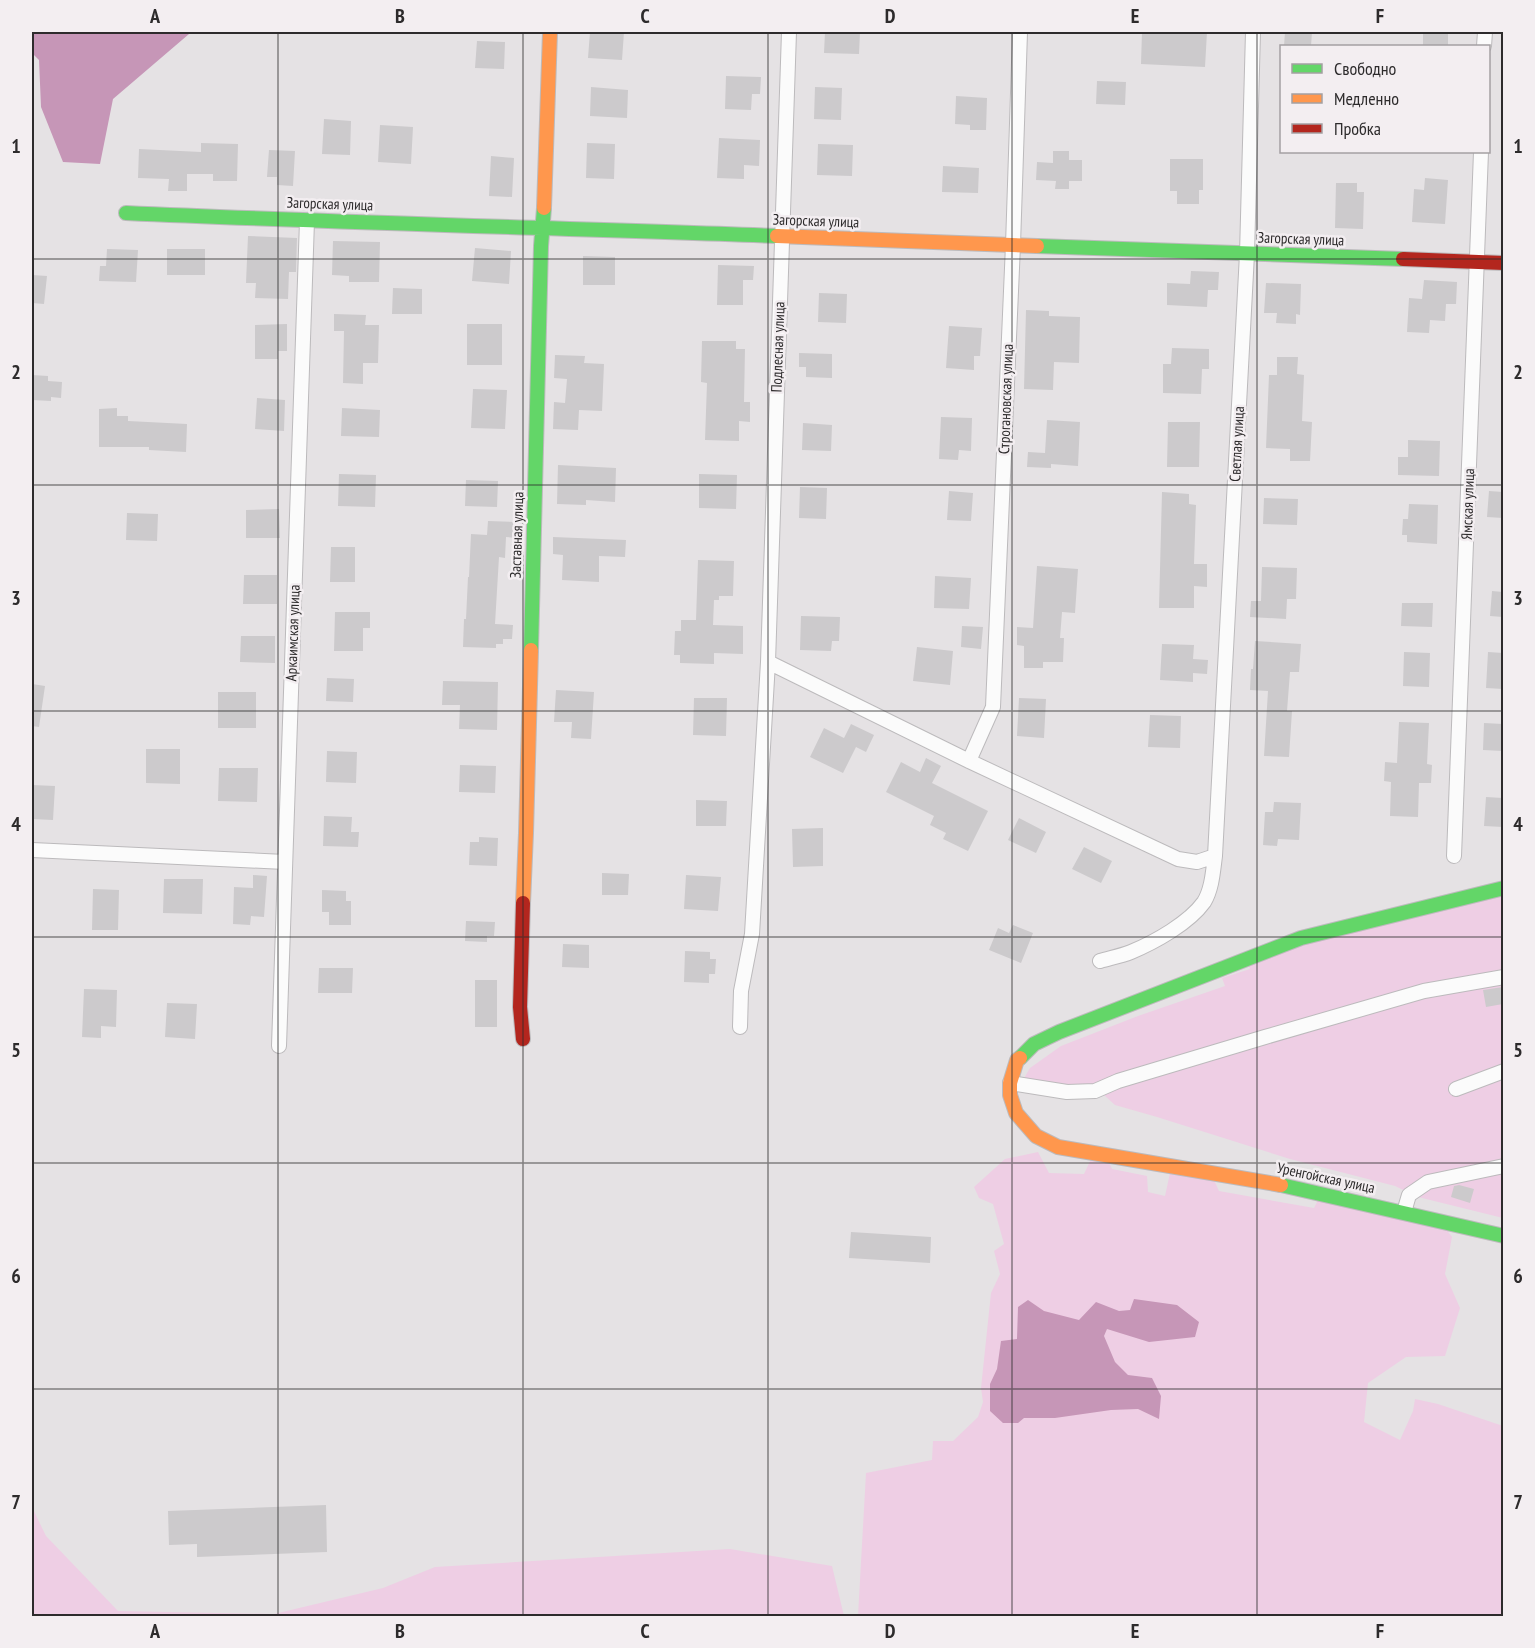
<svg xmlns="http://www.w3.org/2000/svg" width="1535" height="1648" font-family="'PT Sans Narrow',sans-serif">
  <rect width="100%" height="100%" fill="#e5e2e4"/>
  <path fill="#eecee4" d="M1503,894V1218L1418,1197L1395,1186L1290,1159L1157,1117L1115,1105L1094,1086L1067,1087L1023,1080L1030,1068L1061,1046L1138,1016L1225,986L1222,978L1250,969L1248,963L1297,946Z
    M1038,1152L1049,1173L1084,1174L1092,1157L1108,1160L1112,1169L1147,1176L1148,1192L1165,1196L1170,1173L1214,1180L1219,1191L1314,1208L1320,1196L1439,1220L1452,1237L1445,1274L1460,1308L1445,1356L1406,1357L1368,1383L1364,1422L1400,1440L1413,1411L1415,1399L1438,1404L1503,1426V1616H858L866,1473L932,1460L933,1441H953L978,1417L983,1402L981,1388L991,1293L1000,1274L994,1251L1004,1244L993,1204L979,1198L974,1187L1005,1159Z
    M32,1507L46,1536L118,1611L274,1614L383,1588L435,1567L730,1549L832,1566L844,1616H32Z"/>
  <path fill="#c696b7" d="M32,32H205L189,34L113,99L100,164L63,162L41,107L39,60L32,53Z
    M1134,1299L1177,1305L1199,1322L1195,1337L1149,1342L1107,1329L1104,1336L1115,1362L1128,1375L1152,1378L1161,1396L1159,1419L1138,1409L1111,1410L1055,1418H1024L1018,1423H1003L990,1411V1384L997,1369L1001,1341L1017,1339L1018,1307L1028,1300L1044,1311L1079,1320L1096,1302L1119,1311L1130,1310Z"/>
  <path fill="#cccacc" d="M590,32H624L622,60L588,58Z
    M825,32H860L859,54L824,53Z
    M1142,32H1207L1205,67L1141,64Z
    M1285,32H1312L1311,46H1284Z
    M1423,32H1448V46H1423Z
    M477,41L505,42L504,69L475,68Z
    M726,76L761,77L760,94H752L751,110L725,109Z
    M1097,81L1126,82L1125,105L1096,104Z
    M591,87L628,90L627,118L590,116Z
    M815,87L842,88L841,120L814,119Z
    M956,96L987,98L986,130H970V125L955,124Z
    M324,119L351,121L350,155L322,154Z
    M380,125L413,127L411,164L378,162Z
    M719,138L760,140L759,166L744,165V179L717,178Z
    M201,143L238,144L237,181H213V174H187V191H168L169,179L138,178L139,149L201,152Z
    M587,143L615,144L614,179L586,178Z
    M818,144L853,145L852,176L817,175Z
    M269,150L295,151L293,186L277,185V177H267Z
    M1053,151H1069V160H1082V181H1069V189H1055L1056,181L1036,180L1037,162L1053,163Z
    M491,156L514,158L512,197L489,196Z
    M1170,159H1203V190H1199V204H1177V191H1170Z
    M943,166L979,168L978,193L942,192Z
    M1425,178L1448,180L1445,224L1412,222L1414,189L1424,190Z
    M1336,183H1357V192H1364L1363,229L1335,228Z
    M248,236L297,238L296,272H289L288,299L255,298L256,283H246Z
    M333,241L380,242L379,282H349V276L332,275Z
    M475,248L511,251L509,284L472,281Z
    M107,249L138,250L136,282L99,281L100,266H106Z
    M167,249H205V275H167Z
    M583,256L615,257V285H583Z
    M718,265L754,266L753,280H743V305H717Z
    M1191,271L1219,272L1218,290H1208L1207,307L1167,305V283L1190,284Z
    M32,275L47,276L44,304L32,303Z
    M1424,280L1457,282L1456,304H1446L1445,321L1430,320L1429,333L1407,332L1409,298L1422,299Z
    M1266,283L1301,284L1300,315L1296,314V324L1276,323L1277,313H1264Z
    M393,288L422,289V314H392Z
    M819,293L847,294L846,323L818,322Z
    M1026,310L1049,311V316L1080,317L1079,363L1054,362L1053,390L1024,389Z
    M334,314L366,315L365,325H379L378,363H363V384L343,383L344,331H334Z
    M287,324V351H278V359H255V325Z
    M467,324H502V365H467Z
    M949,326L982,328L980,356H974V370L946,368Z
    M702,341H736V349H745L744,402H750V422L739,421V441L705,440L707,383L701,382Z
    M1172,348L1209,349V369H1202L1201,394L1163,393V364H1171Z
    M799,353L832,354V378L806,377V367H799Z
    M555,355L585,356L584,363L604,364L602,411L579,410L578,430L553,429L554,402L565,403L567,379L554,378Z
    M1277,357H1298L1297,374L1304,375L1302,421L1312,422L1310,461H1290V449L1266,448L1269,375H1277Z
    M32,375L48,376V381L62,382L61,398L51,397V401L32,400Z
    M473,389L507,390L505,429L471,428Z
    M257,398L285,400L284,431L255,429Z
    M117,408V416H128V421L187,424L186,452L149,450V447H99V409Z
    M342,408L380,410L379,437L341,436Z
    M941,417L972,418L971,451L959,450L958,460L939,459Z
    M1047,420L1080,422L1078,466L1051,464V468L1027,467L1028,452L1045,453Z
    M1168,422H1200L1199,467H1167Z
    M803,423L832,425L831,451L802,450Z
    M1408,440L1440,441L1439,476L1398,475V457H1408Z
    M558,465L616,468L615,502L586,500V505L557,504Z
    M339,474L376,475L375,507L338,506Z
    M699,474L737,475L736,509L699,508Z
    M466,480L498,481L497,507L465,506Z
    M800,487L827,488L826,519L799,518Z
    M949,491L973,493L971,521L947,520Z
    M1489,491L1503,492V518L1487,517Z
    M1162,492L1189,494V504L1196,505L1194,564H1207V587L1194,586V608H1159Z
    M1264,498L1298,499L1297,525L1263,524Z
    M1409,504L1438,505L1437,544L1407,542V535H1402L1403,519H1408Z
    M279,509L280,538H246V510Z
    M127,513L158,514L157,541L126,540Z
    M488,521L518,522L517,538L506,537L505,558L499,557L495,624L513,625L512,639H503V644H496V648L463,647L464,619H466L468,577H469L471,534L487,535Z
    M553,537L626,540L625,557L599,556V582L562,580L563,555L553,554Z
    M331,547H355V582H330Z
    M698,560L734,561L733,596H719V600H714L713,625L743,626V654L714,653V664L680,663V655H674L675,631H681V620H696Z
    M1037,566L1078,569L1075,613L1062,612L1060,638H1064L1063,662H1043V668H1024V646L1017,645V627L1033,628Z
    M1262,567L1297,568L1296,599H1287L1286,619L1250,617L1251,601H1261Z
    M244,575H277V604H243Z
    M935,576L971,578L969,609L934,608Z
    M1492,591L1503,592V617L1490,616Z
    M1402,603H1433L1432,627L1401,626Z
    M335,612H370V628H363V651H334Z
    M801,616L840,617L839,641H832L831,651L800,650Z
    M962,626L983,627L981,649L961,647Z
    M241,636H275V663L240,662Z
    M1255,641L1301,644L1299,672H1290L1287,711H1292L1289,757L1264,756L1268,691L1250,690L1251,669H1253Z
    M1162,644L1194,645L1193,659L1208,660L1207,674L1193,673V682L1160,680Z
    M917,647L953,651L950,685L913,681Z
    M1404,652L1430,653L1429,687L1403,686Z
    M1488,652L1503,653V689L1486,688Z
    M327,678L354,679L353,702L326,701Z
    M443,681L498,682L497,730L459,729L460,705H442Z
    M32,684L45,686L39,727L32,726Z
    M556,690L594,692L591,739L571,738L572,722H554Z
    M218,692H256V728H218Z
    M694,698H727L726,736L693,735Z
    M1019,698L1046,699L1044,738L1017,736Z
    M1150,715L1181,716L1180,748L1148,747Z
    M1399,722L1429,723L1427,764L1432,765L1431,783H1419L1418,817L1390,816L1391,782L1384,781L1385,762L1397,763Z
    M1484,723L1503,724V751L1483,750Z
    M851,724L874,735L866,752L856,747L843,773L810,757L824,728L844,738Z
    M146,749H180V784L146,783Z
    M327,751L357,752L356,783L326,782Z
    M926,758L941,766L932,783L988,811L968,851L943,839L946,833L930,825L934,816L886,792L901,762L920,772Z
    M460,765L496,766L495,793L459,792Z
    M219,768H258L257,802L218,801Z
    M32,785L55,786L53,820L32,819Z
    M1486,797L1503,798V827L1484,826Z
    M696,800L727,801L726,826H696Z
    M1274,802L1301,803L1299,840L1278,839L1277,846L1263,845L1265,812H1273Z
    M324,816L352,817L351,832H359L358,847L323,846Z
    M1019,818L1046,832L1036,853L1008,840Z
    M823,828V866L793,867L792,829Z
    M479,837L498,838L497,866L469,865L470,842H479Z
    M1084,847L1112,861L1101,883L1072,869Z
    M602,873L629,874L628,895H602Z
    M253,875L267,876L264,917L251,916L250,925L233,924L234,887L253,888Z
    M686,875L721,877L718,911L684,909Z
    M164,879H203L202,914L163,913Z
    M93,889L119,890L118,930H92Z
    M322,890L346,891V901H351V925H329V912H322Z
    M466,921L495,922L494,936H487V942L465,941Z
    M1013,925L1033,933L1021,963L989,950L998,928L1009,933Z
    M563,944L589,945V968L562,967Z
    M685,951L710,952V959H716L715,974H709V983L684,982Z
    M319,968H353L352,993H318Z
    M475,980H497V1027H475Z
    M1503,987V1004L1486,1007L1483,990Z
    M84,989L117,990L116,1027L101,1026V1038L82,1037Z
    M167,1003L197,1004L195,1039L165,1037Z
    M1459,1185L1474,1189L1470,1203L1451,1197L1454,1186Z
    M851,1232L931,1237L930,1263L849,1258Z
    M326,1505L327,1552L197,1557V1544L169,1545L168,1511Z"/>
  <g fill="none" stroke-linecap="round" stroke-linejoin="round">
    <g stroke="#bcbabc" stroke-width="16">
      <path id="street" d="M1484,46L1485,32
        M768,662L969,761L1178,859L1197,862L1215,856
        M969,761L993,707L1013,245L1020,32
        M32,850L285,862
        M1454,856L1481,152
        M1100,961C1110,958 1121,956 1131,952C1155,942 1189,923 1204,902C1212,889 1213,871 1215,856L1247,254L1253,32
        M740,1027L741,991L752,934L768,662L789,32
        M279,1046L307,221
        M1010,1083L1067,1092L1095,1091L1118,1081L1265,1037L1424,991L1504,977
        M1456,1089L1504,1071
        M1404,1212L1409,1195L1428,1182L1504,1166"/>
    </g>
    <g stroke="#bcbabc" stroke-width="16">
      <path id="fast" d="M126,213C343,223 560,228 777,236
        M1037,246L1403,259
        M531,650L541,246L544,208
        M1020,1058L1034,1044L1059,1032L1301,938L1504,888
        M1281,1185L1504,1236"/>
    </g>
    <g stroke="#bcbabc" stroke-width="16">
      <path id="slow" d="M544,208L550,32
        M777,236L1037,246
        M523,903L526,833L531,650
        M1020,1058L1017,1060L1010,1083V1095L1016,1113L1036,1136L1058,1147L1281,1185"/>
    </g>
    <g stroke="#bcbabc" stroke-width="16">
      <path id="jam" d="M1403,259L1504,263
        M523,903L520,1007L523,1039"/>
    </g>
    <use href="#street" stroke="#fbfbfb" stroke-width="14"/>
    <use href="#fast" stroke="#63d668" stroke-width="14"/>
    <use href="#slow" stroke="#ff974d" stroke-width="14"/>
    <use href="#jam" stroke="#b3261e" stroke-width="14"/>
  </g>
  <path fill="none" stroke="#2d2b2c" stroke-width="1.5" stroke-opacity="0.55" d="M278,32V1616M523,32V1616M768,32V1616M1012,32V1616M1257,32V1616M32,259H1504M32,485H1504M32,711H1504M32,937H1504M32,1163H1504M32,1389H1504"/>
  <g text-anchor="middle" stroke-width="5" stroke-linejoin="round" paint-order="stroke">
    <g font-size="15" fill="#2d2b2c" stroke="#f3eef1">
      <text transform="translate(330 204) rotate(2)" y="5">Загорская улица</text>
      <text transform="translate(816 221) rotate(2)" y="5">Загорская улица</text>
      <text transform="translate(1301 239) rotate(2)" y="5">Загорская улица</text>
      <text transform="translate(778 347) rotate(-88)" y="5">Подлесная улица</text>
      <text transform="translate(1006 399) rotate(-88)" y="5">Строгановская улица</text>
      <text transform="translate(1237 444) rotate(-87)" y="5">Светлая улица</text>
      <text transform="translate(1468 504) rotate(-88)" y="5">Ямская улица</text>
      <text transform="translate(517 535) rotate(-88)" y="5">Заставная улица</text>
      <text transform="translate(293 633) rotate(-88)" y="5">Аркаимская улица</text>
      <text transform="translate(1326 1178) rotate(12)" y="5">Уренгойская улица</text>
    </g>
  </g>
  <rect width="1535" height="1648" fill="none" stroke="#f3eef1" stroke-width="66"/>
  <rect x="1280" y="45" width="210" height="108" fill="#f3eef1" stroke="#a4a0a2" stroke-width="1.5"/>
  <rect x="1292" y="64" width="30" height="9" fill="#63d668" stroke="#a4a0a2" stroke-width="1.5"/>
  <text x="1334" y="75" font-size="18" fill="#2d2b2c">Свободно</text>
  <rect x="1292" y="94" width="30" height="9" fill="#ff974d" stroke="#a4a0a2" stroke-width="1.5"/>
  <text x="1334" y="105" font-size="18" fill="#2d2b2c">Медленно</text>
  <rect x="1292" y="124" width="30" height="9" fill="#b3261e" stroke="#a4a0a2" stroke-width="1.5"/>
  <text x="1334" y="135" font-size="18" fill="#2d2b2c">Пробка</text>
  <rect x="33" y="33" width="1469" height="1582" fill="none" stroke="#2d2b2c" stroke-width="2"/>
  <g font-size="20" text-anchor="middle" font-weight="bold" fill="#2d2b2c">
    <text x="155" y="23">A</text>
    <text x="400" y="23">B</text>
    <text x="645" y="23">C</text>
    <text x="890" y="23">D</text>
    <text x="1135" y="23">E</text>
    <text x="1380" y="23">F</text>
    <text x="16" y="153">1</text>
    <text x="1518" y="153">1</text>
    <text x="16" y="379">2</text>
    <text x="1518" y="379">2</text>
    <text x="16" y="605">3</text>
    <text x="1518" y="605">3</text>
    <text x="16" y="831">4</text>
    <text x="1518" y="831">4</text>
    <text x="16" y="1057">5</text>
    <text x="1518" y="1057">5</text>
    <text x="16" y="1283">6</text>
    <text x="1518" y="1283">6</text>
    <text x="16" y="1509">7</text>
    <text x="1518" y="1509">7</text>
    <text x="155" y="1638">A</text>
    <text x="400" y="1638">B</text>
    <text x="645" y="1638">C</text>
    <text x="890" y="1638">D</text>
    <text x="1135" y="1638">E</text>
    <text x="1380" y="1638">F</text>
  </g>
</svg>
